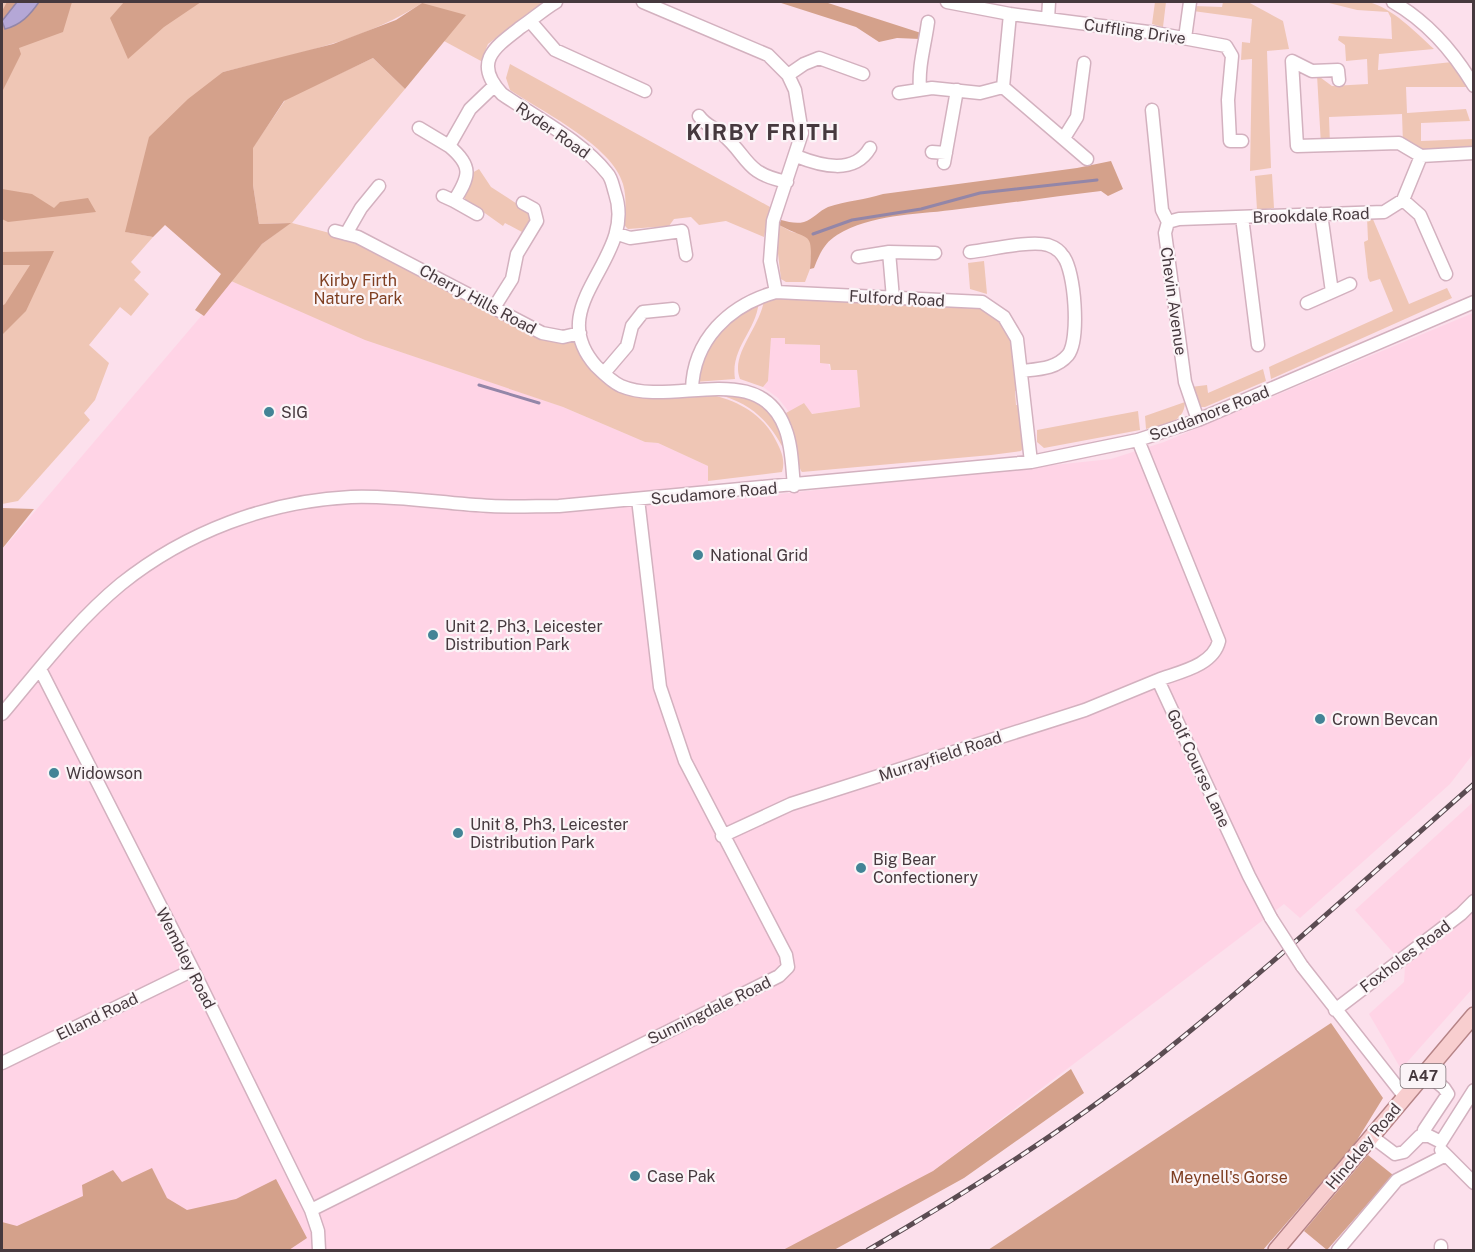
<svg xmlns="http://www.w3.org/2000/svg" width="1475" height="1252" font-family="'Public Sans',sans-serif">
  <rect width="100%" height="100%" fill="#fce0ec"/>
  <path fill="#ffd4e6" d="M231,281L389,348L563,407L645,442L658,443L708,466V481L713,501L1111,459L1164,442L1473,313V754L1450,784L1300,918L1284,904L933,1171L793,1250H2V550Z
    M771,338H786V344L820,345L831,370H857L860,407L811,414L804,403L789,412L778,398L763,387L768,381Z
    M1473,802V988L1401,1069L1369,1014L1404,982L1405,966L1355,910Z"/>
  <path fill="#efc6b5" d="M2,2H543L488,44L481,61L444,41L422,3C363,42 291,55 223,72L126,232L153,237L131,262L141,272L134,280L149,294L131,316L120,307L89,345L109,363L95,400L84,413L90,420L18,501L2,504Z
    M1155,2H1166L1163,27L1152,24Z
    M1223,2H1248L1283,21L1289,49L1267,51L1271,168L1250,171L1252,59L1241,60L1242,42L1250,43L1252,19L1193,11L1194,6L1222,7Z
    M1325,2C1338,2 1355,0 1368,2C1393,8 1415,32 1434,49L1379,54L1378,70L1452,62L1468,87H1406L1407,113L1466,109L1470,121L1421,123V141L1473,139V153L1421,156L1403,144L1402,114L1329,117L1330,145H1321L1317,75L1332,86L1368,84L1367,59L1346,61L1345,45L1338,40L1339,36L1392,39L1391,18L1388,12L1357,10Z
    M373,58L405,89L292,223L356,240L464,295L573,340L616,387C668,391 744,383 774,437C780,448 786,459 782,472L708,481V466L658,443L645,442L563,407L365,340L231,281L262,244L290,223L259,224L253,185V147L286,99Z
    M510,64L770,207L764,237L726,221L699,225L691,217L674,219L669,226L628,229L625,226C625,212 627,198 623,184C613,146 541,111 510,90L506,78Z
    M479,169L491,187L528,211L530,219L522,232L505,223L503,226L465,199C464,190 472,183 472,173Z
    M1272,174L1274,208L1257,210L1255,176Z
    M1367,217H1372L1409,304L1447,288L1452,298L1271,379L1269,367L1393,311L1380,279L1370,282L1368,278L1364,242L1368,240Z
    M779,225L792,232L805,234L812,244L810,269L805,282H786L781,279L777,245Z
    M984,261L987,294L970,289L968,263Z
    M775,296L976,304L1001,321L1011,338L1019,390L1015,391L1016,405H1020L1023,448L1021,451L991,455L802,472C797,467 793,427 786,413L804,403L812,414L860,407L857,370H831L830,364L820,363V345L785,344V338H771L768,381L763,387L740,379C730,354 760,328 764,300Z
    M759,297C759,330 730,346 735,379L695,382L706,340Z
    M1263,369L1266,381L1205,407H1198L1191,387L1207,385L1208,393Z
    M716,394C754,394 780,408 784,450C768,419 749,402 716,394Z
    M1185,402C1184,424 1164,424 1146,429L1145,416Z
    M1138,411L1140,430L1044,448L1037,442V430Z"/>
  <path fill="#d4a18b" d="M7,2H72L63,32L19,48L21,54L2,92V11Z
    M124,2H201L164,27L128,59L110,18Z
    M778,2H825L921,33L920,39L897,38L879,42L856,27Z
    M422,3L466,15L405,89L373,58L284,101L253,148V185L259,224L291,223L262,244L204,316L195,310L221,274L165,225L153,237L125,232L149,137L188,99L223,72L333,44L396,20Z
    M1111,161L1123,189L1108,196L1101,191C1051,197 1002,204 952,210C913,215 872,214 837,235C824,243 819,255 814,268L810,269C813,229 810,242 779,225L781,220C789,222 796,224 804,222C813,219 819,211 828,207C846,201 864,200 883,194L1077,168Z
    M2,189L32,194L54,208L60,202L88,198L96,212L8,222L2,219Z
    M54,251L26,311L2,335V306L5,304L30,265H2V252Z
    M2,508L34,509L2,549Z
    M1331,1023L1383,1098L1354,1145L1263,1250H988Z
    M1071,1069L1084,1093L964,1178L834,1250H783L933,1171Z
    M1368,1155L1393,1175L1327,1250L1304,1231Z
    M152,1168L167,1198L187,1210L236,1199L276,1179L307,1238L289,1250H2V1222L17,1226L83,1196L82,1185L113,1170L122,1182Z"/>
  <path fill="#b4a7d6" stroke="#9386a8" stroke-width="1.5" d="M17,2H39C30,15 21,25 5,29L2,21Z"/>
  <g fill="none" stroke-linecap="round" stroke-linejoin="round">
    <path stroke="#9386a8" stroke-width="3" d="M813,234L852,220L921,209L980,193L1097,180
      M479,385L539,403"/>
    <g stroke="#d3b1bf" stroke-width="15">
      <path id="minor" d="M556,2C544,9 533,19 521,27C495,47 472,62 502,94C535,117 582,141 607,173C612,178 613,187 615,193C638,259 541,304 596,366C603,373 612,382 621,386C672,408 759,358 785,428C792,445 792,467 794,486
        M643,2L768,55L788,75L795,90L802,133L773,221L770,261L776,292
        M947,2L1010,14L1156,33L1226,46L1232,56L1228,100L1230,141H1242
        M1393,2C1428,22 1453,51 1474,86
        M1010,14L1003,87L1087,159
        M1048,19L1049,2
        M530,21L555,50L645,91
        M1185,38L1190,2
        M788,75L804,64L819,58L863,74
        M1339,80L1338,70L1312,71L1292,61L1297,146L1399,143L1421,156L1474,153
        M920,90C918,66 925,45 928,22
        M899,93L932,88L980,93L1003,87
        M1152,110L1162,210L1168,222L1165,233L1185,382L1198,420
        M699,116C705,125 713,127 721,133C750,157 743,173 787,182
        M419,128L449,146
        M1064,138L1077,117L1084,63
        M932,152L946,153
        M796,156C821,166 854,175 870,148
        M944,163L957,90
        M443,196L454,201
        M1403,200L1420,215L1446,274
        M477,214L454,201C470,176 473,166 449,146L470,109L494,86
        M1242,217L1258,345
        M1168,222L1179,219L1384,212L1403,200L1421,156
        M335,231L358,237L542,333L563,337L580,333
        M346,234L361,208L379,186
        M618,234L630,238L682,231L686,255
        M889,252L893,298
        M970,252C989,250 1030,240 1048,245C1054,247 1060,251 1063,256C1075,270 1080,340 1068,355C1056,369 1039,369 1021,371
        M858,257L889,252L935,253
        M1332,292L1350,284
        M1307,303L1332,292L1321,214
        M495,306L512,279L517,254L537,221L534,209L523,203
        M604,373L627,346L632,326L643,312L673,309
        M692,390C693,340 729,305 776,292L982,302L1004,317L1017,339L1031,462
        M1138,440L1219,641C1213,666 1179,672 1158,680L1249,876L1271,918
        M40,669L193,970L311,1210L318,1231L319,1250
        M2,714C39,670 76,621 121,584C186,532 268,501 351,497C397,495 445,504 491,506C514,507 536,506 559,506L1031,462L1138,440L1198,420L1474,302
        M722,836L791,804L1085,710L1158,680
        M1302,966L1405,1097
        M1335,1010L1461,914L1474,901
        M2,1063L193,970
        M1371,1136L1395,1154L1404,1152L1420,1136H1429L1441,1142
        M1424,1136V1130L1448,1094L1444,1088L1426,1073
        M1441,1142L1474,1090
        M1441,1150L1474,1183
        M311,1210L779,976L788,967L786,955L685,761L660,687L638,499
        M1441,1246V1250
        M1338,1250L1397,1180L1446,1155"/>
    </g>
    <g stroke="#b68487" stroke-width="18">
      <path id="major" d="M1276,1250L1474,1015"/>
    </g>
    <use href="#minor" stroke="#fff" stroke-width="12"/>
    <use href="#major" stroke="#f8cecf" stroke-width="15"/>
    <g stroke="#5b4c52" stroke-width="5">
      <path id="rail" d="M868,1250C968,1192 1067,1129 1158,1057C1267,970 1369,876 1474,784"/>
    </g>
    <use href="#rail" stroke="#fbf4f7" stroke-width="3" stroke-dasharray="9" stroke-linecap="butt"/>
    <g stroke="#d3b1bf" stroke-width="15" stroke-linecap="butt">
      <path id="minor-bridge" d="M1271,918L1302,966"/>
    </g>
    <use href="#minor-bridge" stroke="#fff" stroke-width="12"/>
  </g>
  <g fill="#438496" stroke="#fbf4f7" stroke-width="2">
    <circle cx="269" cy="412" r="6"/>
    <circle cx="698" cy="555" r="6"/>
    <circle cx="433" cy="635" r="6"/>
    <circle cx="1320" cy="719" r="6"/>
    <circle cx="54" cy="773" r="6"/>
    <circle cx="458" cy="833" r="6"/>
    <circle cx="861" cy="868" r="6"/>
    <circle cx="635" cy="1176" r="6"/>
  </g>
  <g text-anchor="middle" stroke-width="4.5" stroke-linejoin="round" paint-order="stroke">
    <rect fill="#fbf4f7" stroke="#7c7176" stroke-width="1.5" x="1400.5" y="1064" width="45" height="24" rx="4.5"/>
    <g font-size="15" font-weight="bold" fill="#46393e">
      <text x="1423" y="1081">A47</text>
    </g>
    <g font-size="16" fill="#46393e" stroke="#fbf4f7">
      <text transform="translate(1135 31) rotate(8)" y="6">Cuffling Drive</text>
      <text transform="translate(553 130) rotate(35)" y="6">Ryder Road</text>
      <text transform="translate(1311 215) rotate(-2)" y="6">Brookdale Road</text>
      <text transform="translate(897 298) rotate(3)" y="6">Fulford Road</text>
      <text transform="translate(478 299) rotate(28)" y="6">Cherry Hills Road</text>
      <text transform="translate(1174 301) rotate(82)" y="6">Chevin Avenue</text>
      <text transform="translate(1209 413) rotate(-21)" y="6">Scudamore Road</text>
      <text transform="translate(714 493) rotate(-5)" y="6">Scudamore Road</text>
      <text transform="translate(940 756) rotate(-18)" y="6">Murrayfield Road</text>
      <text transform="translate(1199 768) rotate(65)" y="6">Golf Course Lane</text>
      <text transform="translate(1405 956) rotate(-37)" y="6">Foxholes Road</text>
      <text transform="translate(186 958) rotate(63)" y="6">Wembley Road</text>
      <text transform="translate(709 1010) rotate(-26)" y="6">Sunningdale Road</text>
      <text transform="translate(97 1016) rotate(-26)" y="6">Elland Road</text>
      <text transform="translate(1363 1146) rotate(-50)" y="6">Hinckley Road</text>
    </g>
    <g font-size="16" fill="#7f3f22" stroke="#fbf4f7">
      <text x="358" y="286">Kirby Firth<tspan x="358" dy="18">Nature Park</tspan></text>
      <text x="1229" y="1183">Meynell's Gorse</text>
    </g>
    <g font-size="16" fill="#46393e" stroke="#fbf4f7" text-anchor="start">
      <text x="281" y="418">SIG</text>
      <text x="710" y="561">National Grid</text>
      <text x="445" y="632">Unit 2, Ph3, Leicester<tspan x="445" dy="18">Distribution Park</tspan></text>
      <text x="1332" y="725">Crown Bevcan</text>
      <text x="66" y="779">Widowson</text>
      <text x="470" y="830">Unit 8, Ph3, Leicester<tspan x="470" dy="18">Distribution Park</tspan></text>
      <text x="873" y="865">Big Bear<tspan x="873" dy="18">Confectionery</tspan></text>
      <text x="647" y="1182">Case Pak</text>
    </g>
    <g font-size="22" font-weight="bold" letter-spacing="1.5" fill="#46393e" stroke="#fbf4f7">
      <text x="763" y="140">KIRBY FRITH</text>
    </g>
  </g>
  <rect width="1475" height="1252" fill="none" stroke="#46393e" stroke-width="6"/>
</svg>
